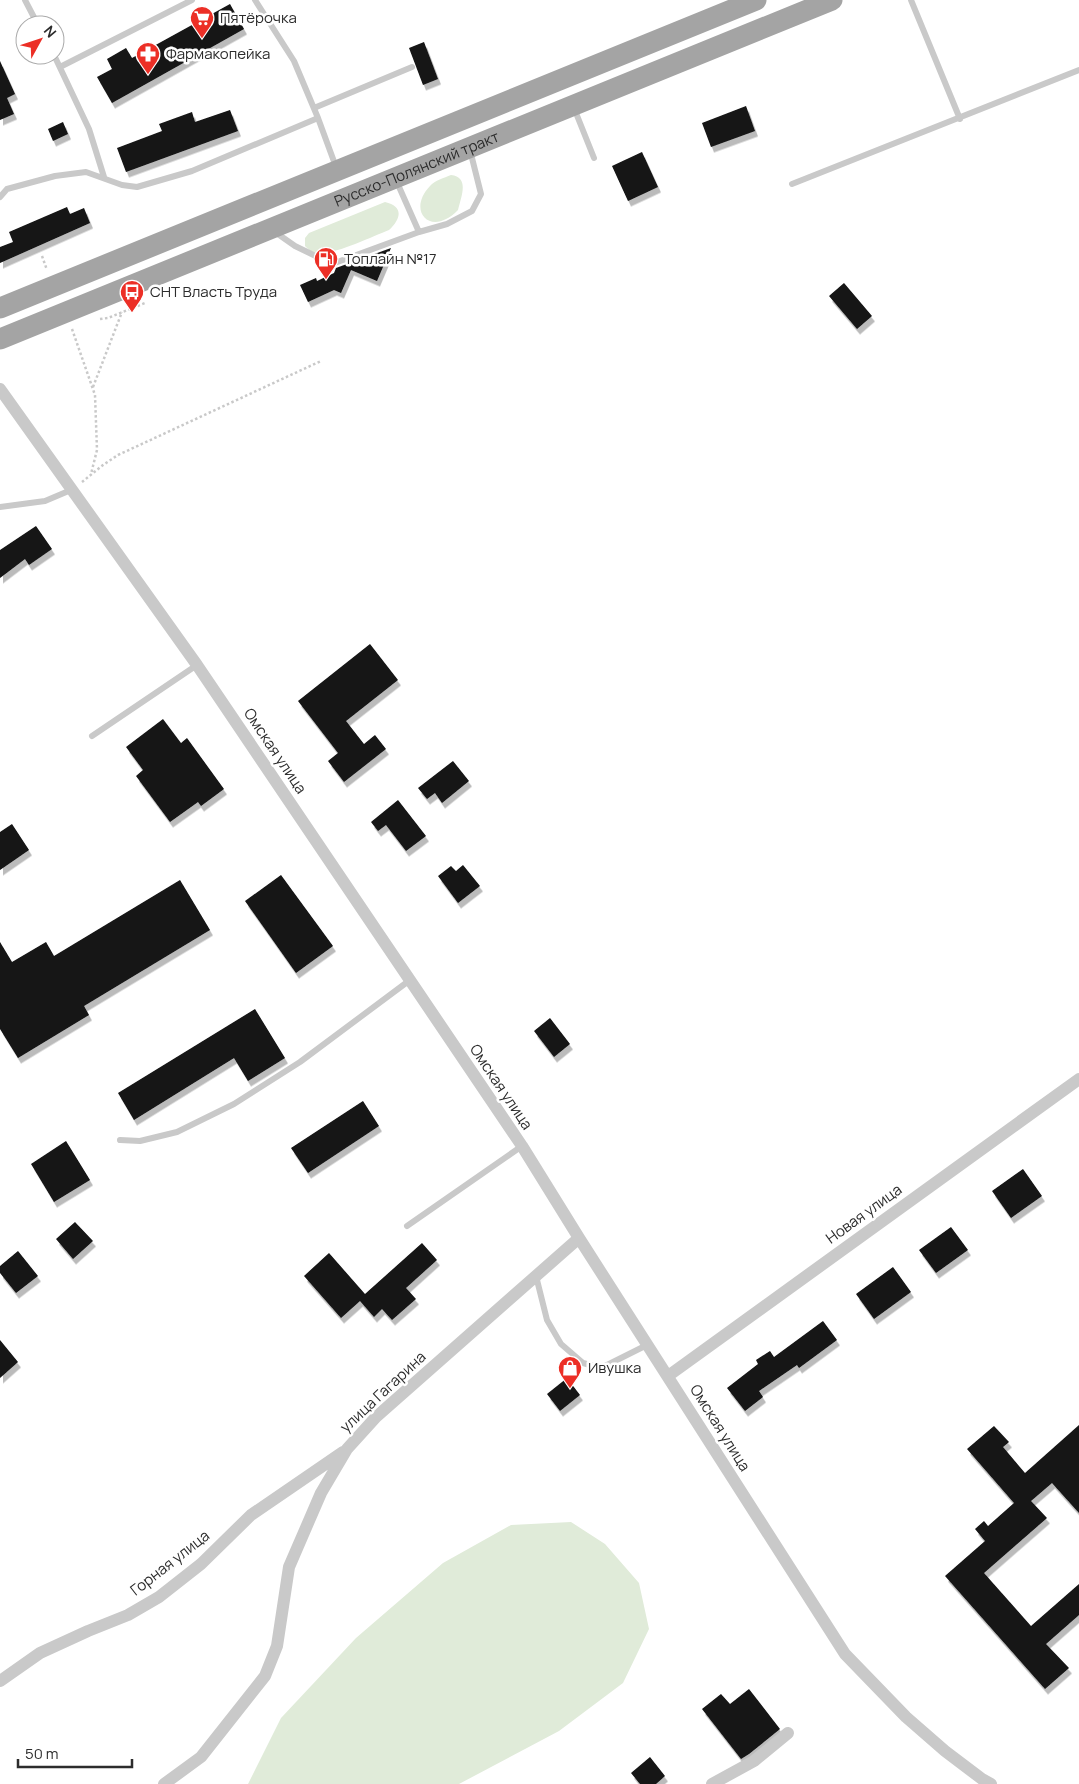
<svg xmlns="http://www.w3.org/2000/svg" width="1079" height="1784" font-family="Manrope,sans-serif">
  <defs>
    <filter id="shadow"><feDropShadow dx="3" dy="5.5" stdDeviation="0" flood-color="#0004"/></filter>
  </defs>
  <rect width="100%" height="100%" fill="#fff"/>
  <path fill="#e0ebd9" d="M451,175C470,177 461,197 458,210C431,238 406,211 430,186C435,180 444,178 451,175Z
    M385,202C403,206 402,218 389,230C373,236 335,255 318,253C312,253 309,250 305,246V238L309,233Z
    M571,1522L605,1544L639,1583L649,1629L623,1683L559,1731L459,1784H248L281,1718L356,1638L443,1563L511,1525Z"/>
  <path fill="#131313" filter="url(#shadow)" d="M230,4L244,29L112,103L97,77L112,69L107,59L126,48L132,58Z
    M424,42L438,79L423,85L409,48Z
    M0,61L15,94L7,98L14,114L0,120Z
    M746,106L755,131L711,147L702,123Z
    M230,110L238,131L126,172L117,148L162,131L159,124L192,112L195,122Z
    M63,122L68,134L53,141L48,129Z
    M642,152L658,187L628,201L612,166Z
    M67,207L70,214L84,208L90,223L0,263V247L13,242L9,232Z
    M391,248L377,281L351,270L341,293L334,290L308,302L300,285L316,278L317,281L334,273L336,268Z
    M844,283L872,316L857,329L829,296Z
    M36,526L52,549L29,565L25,559L0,578V550Z
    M370,644L398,680L346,721L364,744L375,735L386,749L344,782L328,761L338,753L298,701Z
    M163,719L181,743L187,738L224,789L201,806L198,802L170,822L136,776L143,770L126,747Z
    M453,761L469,781L442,803L435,793L427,799L418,788Z
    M398,800L426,836L406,851L386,825L378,831L371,822Z
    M12,824L29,850L0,870V832Z
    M463,865L480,886L458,903L438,876L451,866L456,871Z
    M281,875L333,946L296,973L245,901Z
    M180,880L210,930L84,1006L89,1015L18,1058L0,1029V942L12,962L46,942L54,956Z
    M255,1009L285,1058L248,1081L234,1058L134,1120L118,1093Z
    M550,1018L570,1044L554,1057L534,1031Z
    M363,1101L379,1126L308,1173L291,1148Z
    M66,1141L90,1180L54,1202L31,1164Z
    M1023,1169L1042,1196L1011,1218L992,1191Z
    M75,1222L93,1241L73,1259L56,1239Z
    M951,1227L968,1250L936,1273L919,1250Z
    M422,1243L437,1260L406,1288L416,1299L392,1320L382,1309L374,1317L360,1301L341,1318L304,1276L329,1253L365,1294Z
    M18,1251L38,1276L16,1293L0,1273V1266Z
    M893,1267L911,1292L874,1319L856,1294Z
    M823,1321L837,1340L799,1368L797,1365L759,1391L763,1397L745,1411L727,1388L758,1364L756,1360L770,1351L774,1357Z
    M0,1340L18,1362L0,1378Z
    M567,1378L580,1395L560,1411L547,1394Z
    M1079,1425V1513L1052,1483L1031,1501L1047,1518L984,1573L1031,1626L1079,1584V1615L1046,1644L1069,1668L1045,1689L945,1576L985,1541L975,1529L984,1521L988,1526L1014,1503L967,1449L994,1426L1009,1442L1003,1447L1025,1473Z
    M749,1689L780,1729L749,1754L741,1759L702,1709L721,1694L730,1704Z
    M650,1757L665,1776L656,1784H640L631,1773Z"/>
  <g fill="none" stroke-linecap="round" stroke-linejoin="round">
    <path stroke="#c9c9c9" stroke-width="2.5" stroke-dasharray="2.5 2.5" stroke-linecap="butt" d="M42,256L47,270
      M100,319L108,318L145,303
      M72,329L95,395L97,450L91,474
      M93,387L122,312
      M82,482L103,465L118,455L321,361"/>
    <path stroke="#c9c9c9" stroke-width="6" d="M25,0L38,25
      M255,0L294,61L318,118L336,167
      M911,0L960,119
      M54,55L89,129L104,177
      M60,67L192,0
      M314,108L412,67
      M574,108L594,158
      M792,184L1079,70
      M0,197L7,189L55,176L86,172L122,185L137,187L192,171L318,118
      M275,232L295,246L332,264L419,232L396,180
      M419,232L447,224L472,211L481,194L470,150
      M0,507L45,501L71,490
      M92,736L197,665
      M120,1140L140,1141L177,1132L234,1104L300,1062L410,980
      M407,1226L522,1146
      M536,1276L547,1320L561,1344L583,1363L601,1368L647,1345"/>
    <path stroke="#c9c9c9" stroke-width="12" d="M0,389L197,665L522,1146L579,1238L845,1654L906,1717L945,1751L982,1779L991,1784
      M668,1376L1079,1079
      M0,1681L40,1653L88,1631L128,1615L159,1597L201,1564L251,1515L343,1452
      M164,1784L201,1757L265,1676L277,1646L289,1567L321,1493L347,1449L376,1417L579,1238
      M712,1784L754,1761L788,1733"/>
    <g stroke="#a4a4a4" stroke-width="21">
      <path d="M0,308L756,0"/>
      <path id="s1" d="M0,339L832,0"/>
    </g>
  </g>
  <defs>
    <g id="supermarket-pin" transform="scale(1.25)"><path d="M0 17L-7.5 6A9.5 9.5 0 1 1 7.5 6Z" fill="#ec2f26" stroke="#fff"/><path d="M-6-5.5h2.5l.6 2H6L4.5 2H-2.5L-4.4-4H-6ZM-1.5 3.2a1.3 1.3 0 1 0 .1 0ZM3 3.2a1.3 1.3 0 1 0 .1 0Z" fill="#fff"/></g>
    <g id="pharmacy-pin" transform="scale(1.25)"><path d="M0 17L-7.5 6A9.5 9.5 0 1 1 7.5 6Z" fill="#ec2f26" stroke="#fff"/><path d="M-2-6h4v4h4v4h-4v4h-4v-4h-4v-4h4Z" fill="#fff"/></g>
    <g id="fuel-pin" transform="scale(1.25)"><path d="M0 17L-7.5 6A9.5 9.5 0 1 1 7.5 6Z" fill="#ec2f26" stroke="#fff"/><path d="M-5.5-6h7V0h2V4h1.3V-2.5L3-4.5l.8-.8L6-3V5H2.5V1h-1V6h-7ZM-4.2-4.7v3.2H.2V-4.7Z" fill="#fff"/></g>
    <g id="bus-pin" transform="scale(1.25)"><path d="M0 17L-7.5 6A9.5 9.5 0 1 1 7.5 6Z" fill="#ec2f26" stroke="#fff"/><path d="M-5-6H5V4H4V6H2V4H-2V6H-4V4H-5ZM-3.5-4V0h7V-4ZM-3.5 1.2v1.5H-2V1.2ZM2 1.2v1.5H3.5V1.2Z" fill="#fff"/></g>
    <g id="shop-pin" transform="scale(1.25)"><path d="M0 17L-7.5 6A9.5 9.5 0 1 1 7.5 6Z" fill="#ec2f26" stroke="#fff"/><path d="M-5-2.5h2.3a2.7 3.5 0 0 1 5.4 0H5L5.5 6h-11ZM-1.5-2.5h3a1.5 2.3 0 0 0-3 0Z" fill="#fff"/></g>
  </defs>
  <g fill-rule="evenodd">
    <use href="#supermarket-pin" x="202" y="18"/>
    <use href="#pharmacy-pin" x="148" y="54"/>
    <use href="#fuel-pin" x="326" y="259"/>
    <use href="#bus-pin" x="132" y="292"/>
    <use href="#shop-pin" x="570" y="1368"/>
  </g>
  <g text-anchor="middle" stroke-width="5" stroke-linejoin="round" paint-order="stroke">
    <g font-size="15" fill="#2c2c2c" stroke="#fff" text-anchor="start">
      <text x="220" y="23">Пятёрочка</text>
      <text x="166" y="59">Фармакопейка</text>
      <text x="344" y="264">Топлайн №17</text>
      <text x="150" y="297">СНТ Власть Труда</text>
      <text x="588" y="1373">Ивушка</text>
    </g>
    <g font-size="15" fill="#2c2c2c" stroke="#fff">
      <text dy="5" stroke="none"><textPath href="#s1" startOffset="450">Русско-Полянский тракт</textPath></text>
      <text transform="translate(275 751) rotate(56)" y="5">Омская улица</text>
      <text transform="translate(501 1087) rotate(56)" y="5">Омская улица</text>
      <text transform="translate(864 1214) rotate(-36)" y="5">Новая улица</text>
      <text transform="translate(383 1392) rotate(-43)" y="5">улица Гагарина</text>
      <text transform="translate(720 1428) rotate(58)" y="5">Омская улица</text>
      <text transform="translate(170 1563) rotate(-38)" y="5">Горная улица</text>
    </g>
  </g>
  <g transform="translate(40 40) rotate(50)"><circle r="24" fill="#ffffff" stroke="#ababab"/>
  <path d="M0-4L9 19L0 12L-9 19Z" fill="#ec2f26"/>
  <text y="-8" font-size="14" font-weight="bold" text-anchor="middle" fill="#2c2c2c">N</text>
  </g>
  <path d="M18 1759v8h114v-8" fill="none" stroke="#2c2c2c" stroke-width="2.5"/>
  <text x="25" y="1759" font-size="15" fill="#2c2c2c" stroke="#ffffff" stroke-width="4" paint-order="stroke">50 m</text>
</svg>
